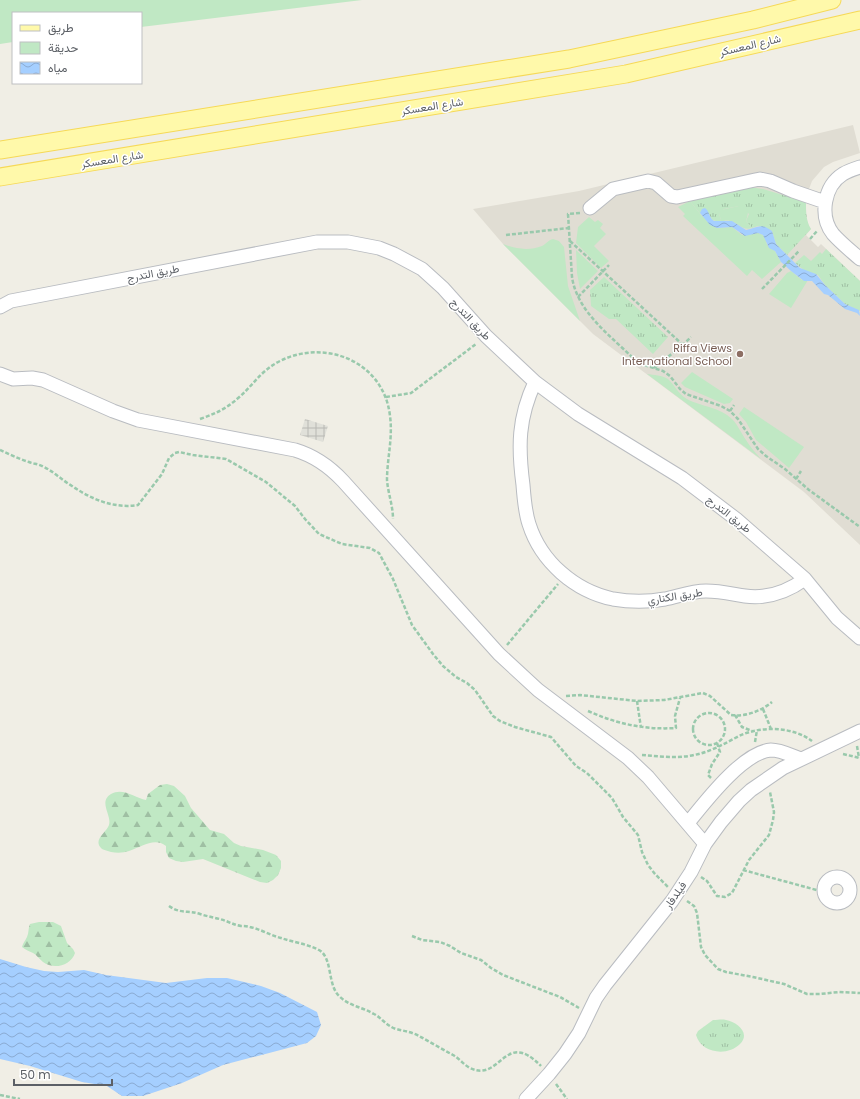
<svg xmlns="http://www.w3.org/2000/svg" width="860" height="1099" font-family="Poppins,Vazirmatn,sans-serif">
  <defs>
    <pattern id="industrial-grid" width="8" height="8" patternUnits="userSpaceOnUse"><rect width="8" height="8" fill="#e0e0d9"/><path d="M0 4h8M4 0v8" fill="none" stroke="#b9b9b4"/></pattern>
    <pattern id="grass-tufts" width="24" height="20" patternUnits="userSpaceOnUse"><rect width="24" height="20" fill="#c0e8c4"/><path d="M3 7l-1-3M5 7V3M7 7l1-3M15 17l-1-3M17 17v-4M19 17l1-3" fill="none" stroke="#9fbfa3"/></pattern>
    <pattern id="forest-firs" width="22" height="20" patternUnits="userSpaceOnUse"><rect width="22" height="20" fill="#c0e8c4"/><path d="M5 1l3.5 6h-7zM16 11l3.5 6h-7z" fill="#9fbfa3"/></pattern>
    <pattern id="water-waves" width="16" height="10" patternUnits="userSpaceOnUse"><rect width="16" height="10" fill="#a5cfff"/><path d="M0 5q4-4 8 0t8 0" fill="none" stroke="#8aabd2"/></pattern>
  </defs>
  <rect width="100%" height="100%" fill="#f0eee5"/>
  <path fill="url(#industrial-grid)" d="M305,419L328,426L323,442L300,435Z"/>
  <path fill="#e0ddd3" d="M853,125L860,153L833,162L824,167L812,181L809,189L806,202V216L808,225L811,229L806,235L818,247L821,244L860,281V545L804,492L593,334L503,244L473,209L579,191Z"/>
  <path fill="url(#grass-tufts)" d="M748,187L763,189L806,202C806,212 806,221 811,229L787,255L776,244L772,231L758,226L752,228L746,221L749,214L739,206L724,209L719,214L721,220L720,222L712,220L709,214L700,213L701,215L690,201Z
    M826,249L860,281V311L845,304L825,285L818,275L805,271L795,263L804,255L811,261L820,252L822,254Z
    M604,277L668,337L653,354L616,319H609L591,306L590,290Z
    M713,1020C718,1020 722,1019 726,1020C737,1022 751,1033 740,1044C727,1057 701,1053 696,1035L698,1031Z"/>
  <path fill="url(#forest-firs)" d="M167,784L174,786L185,796L191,808L210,830L224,834L234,843L241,846L263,850L276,855L281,861V868L278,875L273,880L267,883L260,882L203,859L183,862L176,861L169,858L166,852V846C154,837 142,847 129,851C123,853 117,853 111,852C108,851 104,850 102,849C92,840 106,833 109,825C112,815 98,802 111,794C123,787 135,798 146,800L148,794L160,785Z
    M39,922H53L61,926L67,943L73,949L75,953C71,966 53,970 43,962C39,959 37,955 33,953C29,951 26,950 22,947C23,943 25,941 27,937C29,933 28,928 30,924Z"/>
  <path fill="#c0e8c4" d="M0,0H362L141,27V13H13V42L0,44Z
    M690,201L701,215L717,228L732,227L742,235L758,233L763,235L766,240L767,245L775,251L781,262L762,279L752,270L747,276L683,216L685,214L678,207Z
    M743,205C750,210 748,214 746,221L752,228C742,231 739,223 730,221C727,220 723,221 720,222L721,220L719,214L721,210Z
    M589,217L595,222L598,220L603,224L600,228L606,234L594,246L609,261L601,268L576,243L578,227Z
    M553,239L559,241L564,247L568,286L580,321L503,244C515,249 529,251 542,246C546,244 548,240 553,239Z
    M576,250L598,271L580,289L577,273Z
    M791,271L802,280H808L791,308L769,294L787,273Z
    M692,372L733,399L730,403L724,404L685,387L681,383Z
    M647,374C654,375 662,375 668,379C675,385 678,394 687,399C702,407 720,407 732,419C738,425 741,433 746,440C750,447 756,453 761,459Z
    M744,407L804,447L789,468L756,440L746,422L739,414Z"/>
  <path fill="url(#water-waves)" d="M705,208C710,212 709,218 714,221H732L746,230C755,228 761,223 769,229L772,231L776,244L800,268L816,274L825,285L845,304L859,310L860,316L857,313L845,309L828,295L824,294L812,281H804L791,271L781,262L775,251L769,248L763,235L758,233L745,236L732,227L717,228L710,225L700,213L702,209Z
    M0,959L26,967L44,971L58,972L84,970L106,975L166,983L207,978H227L261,986L280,993L317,1012L321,1025L316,1036L307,1043L223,1065L182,1083L143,1096H122L107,1086L82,1082L30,1066L0,1059Z"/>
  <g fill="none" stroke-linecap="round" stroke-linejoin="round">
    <g stroke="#b9bcc1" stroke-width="15">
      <path id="minor" d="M860,167C854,169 848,171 843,174C824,186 819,216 833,234C841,243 851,251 860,259
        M590,208L613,189L648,181L656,183L671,196L677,197L755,180L760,179L770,181L793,191L825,202
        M0,307L11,301L317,242H348L379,248L394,254L422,269L443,288L486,336L535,382L578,414L682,478L736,519L805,579L837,618L860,638
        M0,374L13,379L32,378L43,380L113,411L138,420L295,450C315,456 329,466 343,481L499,654L538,690L628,758L648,777L705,844
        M535,382C518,418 518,447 523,485C524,498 525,512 529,524C541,562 575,591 613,599C630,602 648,602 665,599C679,596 692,591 706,591C720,591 732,594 745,596C767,599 787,592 805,579
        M688,823C705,802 743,752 771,750C781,750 792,756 801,759
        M824 890a13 13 0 1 1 26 0a13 13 0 1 1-26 0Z
        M526,1099L549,1074L565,1054L579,1033L596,998L605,985L672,901L691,872L705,844L721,822L739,801L751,790L783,768L860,731"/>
    </g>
    <g stroke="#f6d957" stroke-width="19">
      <path id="major" d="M0,150L569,59L753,20L832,0
        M0,177L626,74L860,20"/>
    </g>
    <path stroke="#99c9ac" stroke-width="2.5" stroke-dasharray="4 2" stroke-linecap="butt" d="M580,213L568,214L572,277C577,312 611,336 635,360L644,365L663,371L670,376L680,389L686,394L721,406L730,411L738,419L758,449L766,456L785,469L809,490L860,527
      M506,235L569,228
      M810,239L817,231
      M570,241L683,345
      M762,289L799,251
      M578,297L609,265
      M654,368L683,345L691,337
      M386,397L411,393L476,344
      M730,411L734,405
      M200,419C214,414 226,409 237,399C253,386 260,371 280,361C326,338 384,362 390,416C393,438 387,459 387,480C388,493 393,506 393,519
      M0,450C9,454 19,459 29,462C34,464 39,464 44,467C54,472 62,480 72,486C91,499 114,509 138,505L162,474L169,458L175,453L179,452L193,455L226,459L266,482L295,506L305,519L319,534L342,544L370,548L379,553L393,579L412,625L433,654L443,666L456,677L467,683L475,690L493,716L500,721L515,727L551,737L576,766L587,773L612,798L623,817L638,835L642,852L648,865L655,874L668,887
      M796,479L801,471
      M507,645L558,584
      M566,696L580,695L637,701L664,700L703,693L710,696L731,715C746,717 761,711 772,702
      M637,701L641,728
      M763,709L771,729
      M588,711C617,724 645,730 676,728L675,716L680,698
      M693 729a16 16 0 1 1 32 0a16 16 0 1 1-32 0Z
      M735,715L742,727L752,731
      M755,742L757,730
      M857,746L859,758
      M843,754L860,758
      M642,755C659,756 677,759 694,755C710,752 724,744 739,736C760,726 792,726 812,741
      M711,778L708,775L712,764L720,752L717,743
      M743,870L824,892
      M701,877L707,881L717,896L725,897L732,893L749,860L769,835L773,820L774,812L770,792
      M687,901L694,906L697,913L701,947L705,955L718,969L726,972L753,977L784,984L807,994H820L839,992L860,993
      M169,906C180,914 188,910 200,914C209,917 218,918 226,921C231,923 235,925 241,926C244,926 247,926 250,927C260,929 270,935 281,938C293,942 307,944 319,950C333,958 327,984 339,996C349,1006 362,1007 374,1014C382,1018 385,1025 396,1029C404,1031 412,1032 419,1036C430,1042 442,1049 453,1055C460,1059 464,1065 470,1068C501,1083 504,1028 541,1066
      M412,936L422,940L440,942L450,946L461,953L481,960L491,968L503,975L560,997L579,1008
      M556,1084L567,1099
      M0,1095L20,1099"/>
    <use href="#minor" stroke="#fff" stroke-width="13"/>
    <use href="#major" stroke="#fff9aa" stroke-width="17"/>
  </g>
  <circle fill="#8d6e63" stroke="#fff" stroke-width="1.5" cx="740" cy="354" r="4"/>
  <g text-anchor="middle" stroke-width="3" stroke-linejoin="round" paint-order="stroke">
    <g font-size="11" fill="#5c6066" stroke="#fff">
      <text transform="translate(750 45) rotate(-13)" y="4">شارع المعسكر</text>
      <text transform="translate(432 106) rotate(-9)" y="4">شارع المعسكر</text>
      <text transform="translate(112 159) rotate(-9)" y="4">شارع المعسكر</text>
      <text transform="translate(153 273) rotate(-11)" y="4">طريق التدرج</text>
      <text transform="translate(471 319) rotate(47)" y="4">طريق التدرج</text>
      <text transform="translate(729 514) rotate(38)" y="4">طريق التدرج</text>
      <text transform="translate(675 596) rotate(-9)" y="4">طريق الكناري</text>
      <text transform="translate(675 895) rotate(-55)" y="4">فيلدفار</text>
    </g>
    <g font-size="11" fill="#785e54" stroke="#fff" text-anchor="end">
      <text x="732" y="352">Riffa Views<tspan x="732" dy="13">International School</tspan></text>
    </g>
  </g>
  <rect x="12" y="12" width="130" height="72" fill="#ffffff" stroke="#bebfc2"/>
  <rect x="20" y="25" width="20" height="6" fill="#fff9aa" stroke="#bebfc2"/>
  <text x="48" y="32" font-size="12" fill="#5c6066">طريق</text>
  <rect x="20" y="42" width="20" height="12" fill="#c0e8c4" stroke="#bebfc2"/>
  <text x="48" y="52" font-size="12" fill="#5c6066">حديقة</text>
  <rect x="20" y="62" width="20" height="12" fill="url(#water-waves)" stroke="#bebfc2"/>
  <text x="48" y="72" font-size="12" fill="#5c6066">مياه</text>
  <path d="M14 1079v6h98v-6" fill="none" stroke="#5c6066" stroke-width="2"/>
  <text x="20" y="1079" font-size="12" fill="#5c6066" stroke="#ffffff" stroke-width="3" paint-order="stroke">50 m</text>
</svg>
